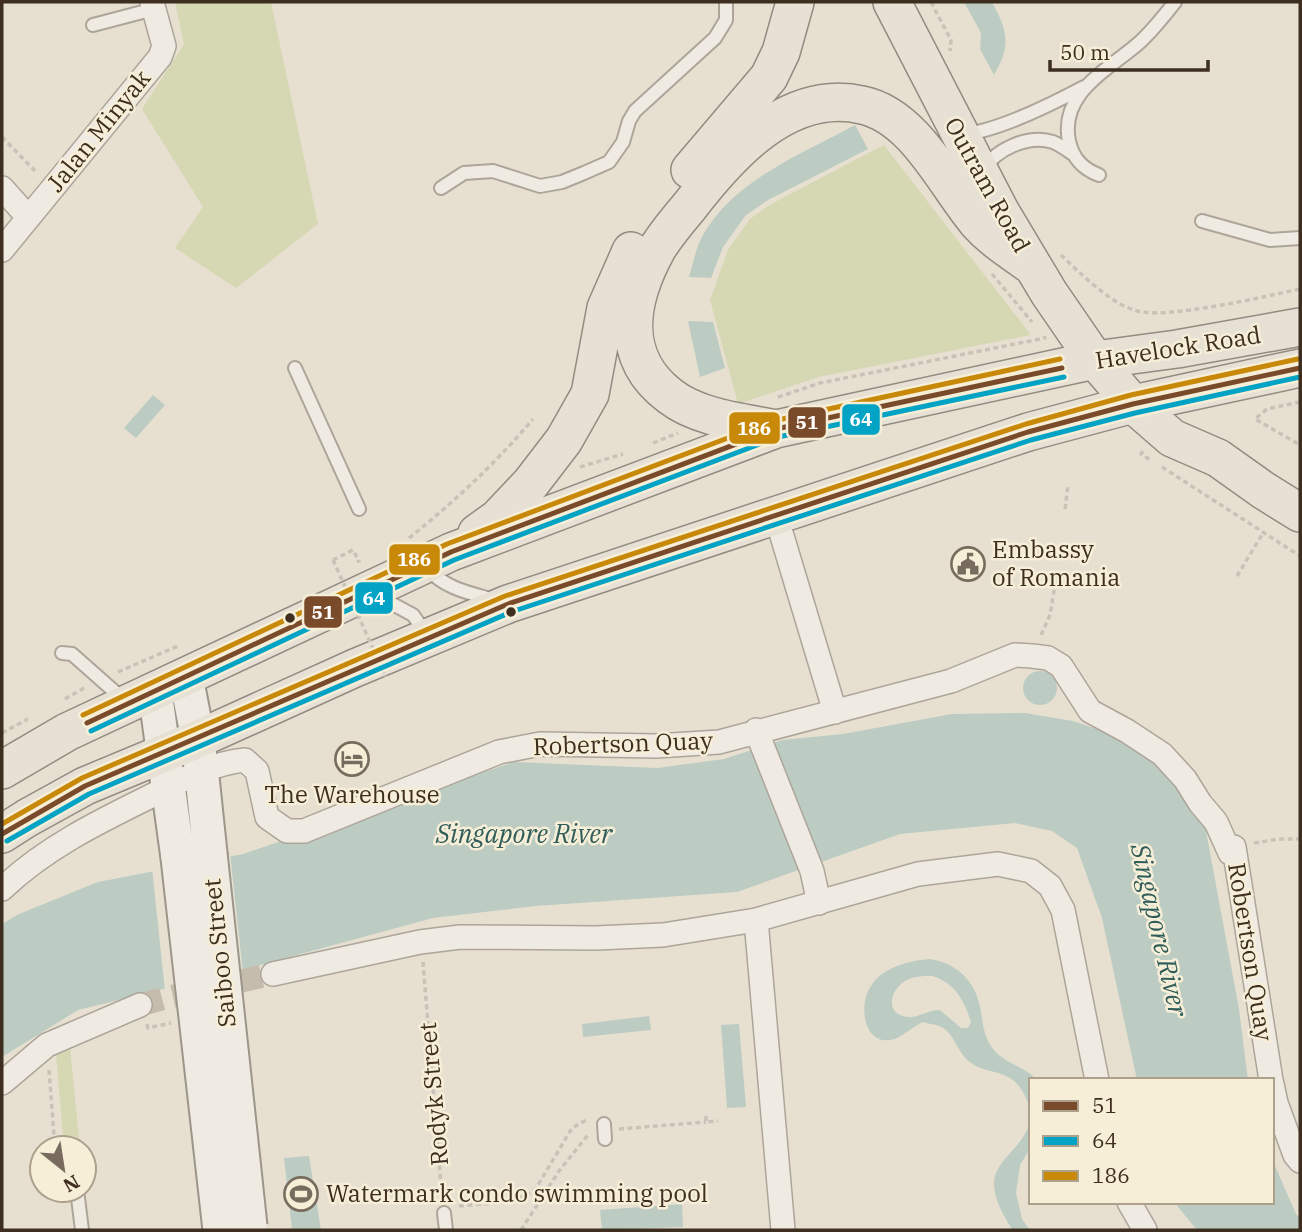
<svg xmlns="http://www.w3.org/2000/svg" width="1302" height="1232" font-family="'IBM Plex Serif',serif">
  <rect width="100%" height="100%" fill="#e7e0d1"/>
  <path fill="#d6d7b3" d="M175,2H271L318,224L236,288L175,248L203,207L142,109L184,44Z
    M884,145L1031,335L819,377L738,404L710,300L728,250L750,219L771,204Z
    M70,1047L80,1148H64L56,1053Z"/>
  <path fill="#bcccc2" fill-rule="evenodd" d="M964,2H992C1008,31 1011,46 994,75L980,49L981,33Z
    M855,125L868,149L768,200L746,215L723,247L711,278L689,277C693,264 696,247 703,235C734,180 802,154 855,125Z
    M688,321L713,322L725,368L700,377Z
    M153,395L165,405L136,438L124,428Z
    M1023 688a17 17 0 1 1 34 0a17 17 0 1 1-34 0Z
    M1025,713L1073,721L1118,736L1163,765L1195,803L1206,831L1239,1009L1248,1080H1137L1102,918L1077,848L1052,831L1015,823L900,834L737,892L536,906L433,918L253,967L78,1010L2,1057V924L19,914L98,882L243,854L514,762L657,768L724,759L782,740L843,734L952,714Z
    M929,959C955,962 975,980 980,1007C983,1022 983,1036 993,1049C1005,1064 1024,1066 1037,1080H1031V1147L1020,1165L1016,1193L1022,1219L1030,1230L1012,1229C1004,1217 994,1199 994,1184C994,1153 1045,1140 1026,1098C1023,1091 1017,1082 1010,1078C997,1070 981,1072 970,1062C957,1053 954,1031 939,1026C934,1024 928,1024 923,1022C911,1027 901,1039 890,1040C862,1044 859,1002 871,986C883,967 908,961 929,959ZM932,976C955,983 964,1000 971,1022L968,1028H961L940,1010C928,1010 918,1018 908,1017C885,1015 889,991 905,981C914,976 923,976 932,976Z
    M649,1016L651,1030L583,1037L582,1024Z
    M739,1024L746,1107L727,1108L721,1025Z
    M309,1156L321,1230H292L284,1158Z
    M1272,1159L1296,1214L1300,1218V1230H1197L1174,1202H1272Z
    M682,1204L683,1227L602,1230L600,1210Z"/>
  <path fill="#e7e0d1" d="M230,853L243,973L165,991L152,868Z"/>
  <g fill="none" stroke-linecap="round" stroke-linejoin="round">
    <path stroke="#c5bcae" stroke-width="23" stroke-dasharray="23 11" stroke-linecap="butt" d="M140,1005L169,997L273,974"/>
    <g stroke="#ada599" stroke-width="16">
      <path id="lane" d="M93,25L154,9
        M965,134C1001,130 1052,104 1084,87
        M983,171C995,149 1029,134 1053,142C1060,145 1067,150 1073,154
        M1099,175C1083,169 1073,159 1069,141C1059,92 1110,69 1140,42C1153,30 1164,16 1175,2
        M441,188L464,173L493,171L540,186L562,182L584,173L609,162L623,142L629,121L635,111L715,38L726,20V2
        M1202,221L1270,240L1300,238
        M295,368L359,509
        M426,568C447,589 466,592 494,600
        M374,594L413,615L427,635
        M62,653L72,654L124,700
        M604,1124L605,1139
        M77,1190L82,1230
        M444,1213L446,1230"/>
    </g>
    <g stroke="#ada599" stroke-width="26">
      <path id="street" d="M2,188L28,217
        M2,250L160,57L164,46L152,2
        M776,516L835,712
        M756,730L812,871L819,903
        M2,889C45,848 98,822 151,796C180,781 212,763 245,760L257,771L267,817L287,831H304L499,752L540,744L656,746L719,742L951,681L1015,655L1032,656L1048,658L1061,666L1090,711L1127,731L1162,754L1185,779L1200,803L1216,822L1230,853L1234,847L1271,1080
        M756,920L783,1230
        M273,974L420,942L460,937L596,938L663,935L756,920L918,874L998,864L1031,871L1050,886L1063,910L1097,1080
        M2,1083L47,1045L140,1005
        M1272,1084L1276,1103L1295,1155L1300,1161
        M1129,1202L1145,1230"/>
    </g>
    <g stroke="#9c958a" stroke-width="37">
      <path id="secondary" d="M186,677L198,739L210,853
        M155,691L178,858"/>
    </g>
    <g stroke="#928b80" stroke-width="40">
      <path id="primary" d="M892,2L1000,211L1049,293L1095,360L1133,404L1172,438L1218,458L1263,490L1300,513
        M690,170L769,77L781,52L795,2
        M776,429C742,422 698,418 670,396C618,357 629,300 657,249C666,234 678,220 689,207C729,155 788,88 862,105C915,116 945,184 978,223C993,240 1013,252 1032,266
        M477,533L498,518L531,483L564,440L590,394L606,308L631,251
        M2,770L67,732L451,552L776,429L1095,360L1177,349L1300,327
        M2,834L27,818L85,786L198,739L355,668L508,604L1028,432L1133,404L1300,368"/>
    </g>
    <path stroke="#c8c2b9" stroke-width="3.5" stroke-dasharray="5 3.5" stroke-linecap="butt" d="M931,2L951,40L950,51
      M2,137L37,173
      M1061,255C1080,273 1109,302 1134,310C1163,321 1266,296 1300,289
      M992,274L1032,322
      M778,397L820,383L1045,338L1044,336
      M1300,402L1267,409L1255,419L1300,445
      M653,443L678,433
      M1143,451L1141,454L1152,461
      M580,467L623,454
      M1162,467L1300,556
      M1065,509L1068,485
      M409,538C454,502 496,463 533,419
      M333,560L353,550L359,561L357,562
      M1237,576L1263,533
      M1041,635L1050,615L1057,573
      M118,672L178,646
      M65,699L86,687
      M2,733L28,719
      M1254,843L1279,839H1300
      M423,962L442,1199
      M147,1024L148,1028L171,1023
      M49,1070L55,1148
      M706,1116V1122L718,1121
      M619,1129L706,1122
      M459,1206C484,1203 514,1205 535,1190L572,1128L586,1120L587,1123
      M521,1230L559,1171L588,1135"/>
    <use href="#lane" stroke="#efebe3" stroke-width="12"/>
    <use href="#street" stroke="#efebe3" stroke-width="23"/>
    <use href="#secondary" stroke="#efebe3" stroke-width="33"/>
    <use href="#primary" stroke="#e6e1d4" stroke-width="37"/>
    <g stroke="#9c958a" stroke-width="37" stroke-linecap="butt">
      <path id="secondary-bridge" d="M210,853L250,1226
        M178,858L220,1230"/>
    </g>
    <path stroke="#c8c2b9" stroke-width="3.5" stroke-dasharray="5 3.5" stroke-linecap="butt" d="M333,560L386,677"/>
    <use href="#secondary-bridge" stroke="#efebe3" stroke-width="33"/>
    <g stroke="#f7eed8" stroke-width="10">
      <path id="bus-1" d="M87,723L451,552L776,429L1062,368
        M2,834L85,786L508,604L1028,432L1133,404L1300,368"/>
    </g>
    <g stroke="#f7eed8" stroke-width="10">
      <path id="bus-2" d="M91,731L454,560L778,437L1064,377
        M7,841L89,794L511,612L1031,440L1135,413L1300,377"/>
    </g>
    <g stroke="#f7eed8" stroke-width="10">
      <path id="bus-3" d="M83,715L447,544L773,421L1060,359
        M2,824L82,778L505,596L1026,424L1131,395L1298,359"/>
    </g>
    <use href="#bus-1" stroke="#7a4b2a" stroke-width="5"/>
    <use href="#bus-2" stroke="#03a3c5" stroke-width="5"/>
    <use href="#bus-3" stroke="#c88808" stroke-width="5"/>
  </g>
  <defs>
    <g id="civic-ring" transform="scale(1.75)"><circle r="9.5" fill="#f7eed8" stroke="#786c5e" stroke-width="1.5"/><path d="M-.6-6.5H3V-4.5H.6V-3L4-1V1h2V6H-6V1h2V-1L-.6-3ZM-1.2 2.5V6h2.4V2.5Z" fill="#786c5e"/></g>
    <g id="hotel-ring" transform="scale(1.75)"><circle r="9.5" fill="#f7eed8" stroke="#786c5e" stroke-width="1.5"/><path d="M-6-4.5h1.5V1H6V5H4.5V3h-9V5H-6ZM-4 0a1.8 1.8 0 1 1 3.6 0ZM.5 0V-2.5h3Q6-2.5 6 0Z" fill="#786c5e"/></g>
    <g id="stadium-ring" transform="scale(1.75)"><circle r="9.5" fill="#f7eed8" stroke="#786c5e" stroke-width="1.5"/><path d="M0-5a6.5 5 0 1 0 0 10a6.5 5 0 1 0 0-10ZM-3.5-1.8h7v3.6h-7Z" fill="#786c5e"/></g>
  </defs>
  <g fill-rule="evenodd">
    <use href="#civic-ring" x="968" y="564"/>
    <use href="#hotel-ring" x="352" y="759"/>
    <use href="#stadium-ring" x="301" y="1194"/>
  </g>
  <g fill="#3d2e20" stroke="#f7eed8" stroke-width="2.5">
    <circle cx="511" cy="612" r="6"/>
    <circle cx="290" cy="618" r="6"/>
  </g>
  <g text-anchor="middle" stroke-width="5" stroke-linejoin="round" paint-order="stroke">
    <g font-size="24" fill="#3d2e20" stroke="#f7eed8">
      <text transform="translate(99 131) rotate(-51)" y="8">Jalan Minyak</text>
      <text transform="translate(987 185) rotate(61)" y="8">Outram Road</text>
      <text transform="translate(1178 348) rotate(-9)" y="8">Havelock Road</text>
      <text transform="translate(623 744) rotate(-2)" y="8">Robertson Quay</text>
      <text transform="translate(1250 952) rotate(81)" y="8">Robertson Quay</text>
      <text transform="translate(220 953) rotate(-96)" y="8">Saiboo Street</text>
      <text transform="translate(434 1094) rotate(-95)" y="8">Rodyk Street</text>
    </g>
    <g font-size="24" fill="#3d2e20" stroke="#f7eed8" text-anchor="start">
      <text x="992" y="558">Embassy<tspan x="992" dy="28">of Romania</tspan></text>
      <text x="352" y="803" text-anchor="middle">The Warehouse</text>
      <text x="326" y="1202">Watermark condo swimming pool</text>
    </g>
    <g font-size="26" font-style="italic" fill="#2f5d5a" stroke="#f7eed8">
      <text x="524" y="843">Singapore River</text>
      <text transform="translate(1159 930) rotate(77)" y="9">Singapore River</text>
    </g>
  </g>
  <g stroke="#f7eed8" stroke-width="2.5">
    <rect x="841" y="403" width="40" height="33" rx="7" fill="#03a3c5"/>
    <rect x="787" y="406" width="40" height="33" rx="7" fill="#7a4b2a"/>
    <rect x="728" y="411" width="53" height="34" rx="7" fill="#c88808"/>
    <rect x="388" y="543" width="53" height="33" rx="7" fill="#c88808"/>
    <rect x="354" y="581" width="40" height="34" rx="7" fill="#03a3c5"/>
    <rect x="303" y="595" width="40" height="34" rx="7" fill="#7a4b2a"/>
  </g>
  <g font-size="19" text-anchor="middle" font-weight="bold" fill="#fff">
    <text x="861" y="426">64</text>
    <text x="807" y="429">51</text>
    <text x="754" y="435">186</text>
    <text x="414" y="566">186</text>
    <text x="374" y="605">64</text>
    <text x="323" y="619">51</text>
  </g>
  <rect width="1302" height="1232" fill="none" stroke="#3d2e20" stroke-width="7"/>
  <rect x="1029" y="1078" width="245" height="126" fill="#f7eed8" stroke="#ada18e" stroke-width="2"/>
  <rect x="1043" y="1101" width="35" height="10" fill="#7a4b2a" stroke="#ada18e" stroke-width="2"/>
  <text x="1092" y="1113" font-size="21" fill="#3d2e20">51</text>
  <rect x="1043" y="1136" width="35" height="10" fill="#03a3c5" stroke="#ada18e" stroke-width="2"/>
  <text x="1092" y="1148" font-size="21" fill="#3d2e20">64</text>
  <rect x="1043" y="1171" width="35" height="10" fill="#c88808" stroke="#ada18e" stroke-width="2"/>
  <text x="1092" y="1183" font-size="21" fill="#3d2e20">186</text>
  <g transform="translate(63 1169) rotate(150)"><circle r="33" fill="#f7eed8" stroke="#ada18e" stroke-width="2"/>
  <path d="M0-5L12 26L0 18L-12 26Z" fill="#786c5e"/>
  <text y="-10" font-size="19" font-weight="bold" text-anchor="middle" fill="#3d2e20">N</text>
  </g>
  <path d="M1050 60v10h158v-10" fill="none" stroke="#3d2e20" stroke-width="3.5"/>
  <text x="1060" y="60" font-size="21" fill="#3d2e20" stroke="#f7eed8" stroke-width="5" paint-order="stroke">50 m</text>
</svg>
